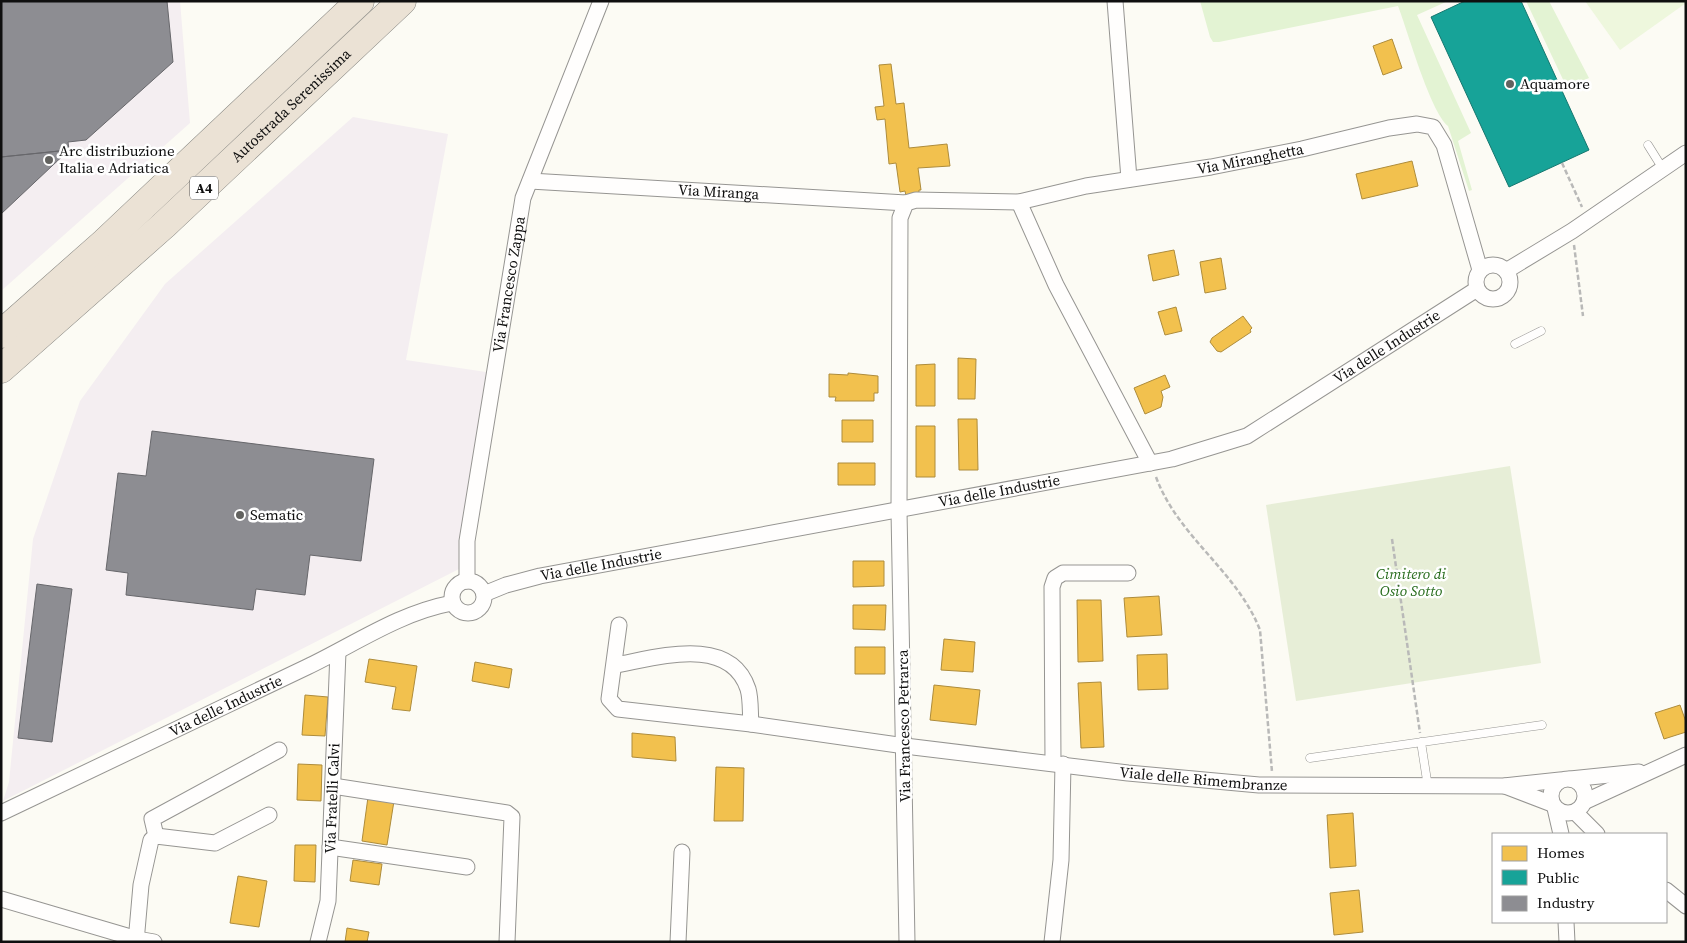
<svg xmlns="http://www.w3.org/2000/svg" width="1687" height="943" font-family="'Source Serif 4',serif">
  <rect width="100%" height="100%" fill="#fcfbf4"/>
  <path fill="#f4eef1" d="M1,1H180L190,123L1,291Z
    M353,117L448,134L406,360L486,372L459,569L3,801L9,782L33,539L80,401L165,284Z"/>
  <path fill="#e3f3d3" d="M1200,1H1448L1417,15L1471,133L1458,141L1472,190L1469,191L1448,126C1430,111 1408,32 1398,6L1219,42H1213L1210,37Z
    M1526,1H1549L1589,78L1567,88Z"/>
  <path fill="#e7eed7" d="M1510,466L1541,663L1296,701L1266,505Z"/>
  <path fill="#eef7dd" d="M1585,1H1686V3L1620,50Z"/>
  <path fill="#f2c14e" stroke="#ae8c3b" d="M1392,39L1402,68L1383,75L1373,46Z
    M891,64L896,104L904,103L909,148L947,144L950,166L918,168L921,190H919V194L906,196L905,191L900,192L896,163L889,164L885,119L877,120L875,107L884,106L879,65Z
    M1412,161L1418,186L1362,199L1356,174Z
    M1174,250L1179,275L1153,281L1148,255Z
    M1221,258L1226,289L1205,293L1200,262Z
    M1176,307L1182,331L1165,335L1158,312Z
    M1243,316L1252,328L1250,330L1251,332L1221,352L1217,351L1210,342L1212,338Z
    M958,358L976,359L975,399H958Z
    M935,364V406H916V365Z
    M848,373L878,376V393H874V401H835L836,397H829V374L848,375Z
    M1165,375L1170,387L1161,391L1163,397L1161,407L1145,414L1134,388Z
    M958,419H977L978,470H959Z
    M842,420H873V442H842Z
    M916,426H935V477H916Z
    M838,463H875V485H838Z
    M853,561H884V586L853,587Z
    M1159,596L1162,635L1127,637L1124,598Z
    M1077,600H1101L1103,661L1078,662Z
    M853,605H886L885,630L853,629Z
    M944,639L975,642L973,672L941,670Z
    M855,647H885V674H855Z
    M1167,654L1168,689L1138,690L1137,655Z
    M369,659L417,666L410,711L392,709L396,687L365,682Z
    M475,662L512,669L509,688L472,681Z
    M1101,682L1104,747L1081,748L1078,683Z
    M934,685L980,690L976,725L930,720Z
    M305,695L328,697L325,736L302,735Z
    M1680,705L1686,722V732L1664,739L1655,713Z
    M632,733L675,737L676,761L632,757Z
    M298,764L322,765L321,801L297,800Z
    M716,767L744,768L743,821H714Z
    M368,797L394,801L387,845L362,841Z
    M1353,813L1356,866L1330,868L1327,815Z
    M295,845H316L315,882L294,881Z
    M353,860L382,864L379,885L350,881Z
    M238,876L267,881L259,927L230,923Z
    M1359,890L1363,932L1334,935L1330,893Z
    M347,928L369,932L367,942H345Z"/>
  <path fill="#17a398" stroke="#15776f" d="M1465,1H1521L1589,150L1509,187L1431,17Z"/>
  <path fill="#8d8d92" stroke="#67676b" d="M1,1H167L173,62L86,140L68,142L69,150L1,157Z
    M69,150L1,214V157Z
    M152,431L374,459L361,561L310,555L305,595L256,589L253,610L126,595L128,573L106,570L118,473L146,476Z
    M37,584L72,589L52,742L18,738Z"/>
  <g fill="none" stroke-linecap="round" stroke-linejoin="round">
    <g stroke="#969592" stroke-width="9">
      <path id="service" d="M1648,145L1663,169
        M1515,344L1541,331
        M1421,742L1428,787
        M1310,758L1542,725"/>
    </g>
    <g stroke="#969592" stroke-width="17">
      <g id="minor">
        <path d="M1115,1L1129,179"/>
        <path id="s1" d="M530,181L906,203"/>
        <path d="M1019,202L1056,285L1150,463"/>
        <circle cx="1493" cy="282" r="17"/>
        <path d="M1506,271L1572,231L1686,153"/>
        <circle cx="468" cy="597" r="16"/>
        <path id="s2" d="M467,581V541L523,198L601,1"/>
        <path id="s3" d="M484,594L506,585L540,576L1172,459L1247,436L1477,289"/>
        <path id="s4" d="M619,625L609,699L618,709L751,724L905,746L1128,773L1259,785L1504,786L1560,780"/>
        <path d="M615,665C656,658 730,634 748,689C751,699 750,713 751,724"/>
        <path d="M1053,763L1052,587L1055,578L1063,573H1128"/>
        <circle cx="1568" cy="796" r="17"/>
        <path d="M1570,779L1639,772"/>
        <path d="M333,786L507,813L512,817L507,942"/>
        <path d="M1505,786L1552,804"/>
        <path d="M1584,802L1686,755"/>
        <path d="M1555,808L1561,834"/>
        <path d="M1575,812L1597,834"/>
        <path id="s5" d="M1,813C103,765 205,716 307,667C355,644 399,613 452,603"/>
        <path d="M156,836L152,819L279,750"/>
        <path d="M330,847L467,867"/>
        <path d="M1666,890L1686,906"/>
        <path d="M1,899L137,939L154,942"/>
        <path d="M1566,922L1567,942"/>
        <path d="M136,942L141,885L151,840L156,836L215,843L269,815"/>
        <path id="s6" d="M318,942L328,901L338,652"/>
        <path d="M678,942L682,852"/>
        <path id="s7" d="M907,942L899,511L900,218L906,203L916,200L1019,202L1086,186L1211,167L1302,149L1389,128L1417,124L1433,127L1444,145L1480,270"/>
        <path d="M1052,942L1061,860L1063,764"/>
      </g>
    </g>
    <g stroke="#83837f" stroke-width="29">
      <g id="motorway">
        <path d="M1,334L105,242L360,1"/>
        <path id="s8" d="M1,369L164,225L402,1"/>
      </g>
    </g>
    <path stroke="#b9b9b8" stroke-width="2.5" stroke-dasharray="5 2.5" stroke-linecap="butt" d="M1562,163L1582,207
      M1574,245L1583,316
      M1156,477C1178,537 1237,571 1260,630L1272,772
      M1392,539L1420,733"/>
    <use href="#service" stroke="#fffefd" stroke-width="8"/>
    <use href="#minor" stroke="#fffefd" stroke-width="15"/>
    <use href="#motorway" stroke="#ebe2d5" stroke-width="28"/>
  </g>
  <g fill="#62625f" stroke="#fff" stroke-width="2">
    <circle cx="1510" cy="84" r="5"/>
    <circle cx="49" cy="160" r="5"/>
    <circle cx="240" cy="515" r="5"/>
  </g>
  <g text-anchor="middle" stroke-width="5" stroke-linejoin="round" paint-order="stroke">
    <rect fill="#fff" stroke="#575757" stroke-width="1" x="190" y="176.5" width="28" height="23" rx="4"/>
    <g font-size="14" font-weight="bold" fill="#0f0f0f">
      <text x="204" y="193">A4</text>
    </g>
    <g font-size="15" fill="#0f0f0f" stroke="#fff" text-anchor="start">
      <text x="1520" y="89">Aquamore</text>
      <text x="59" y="156">Arc distribuzione<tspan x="59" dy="17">Italia e Adriatica</tspan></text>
      <text x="250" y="520">Sematic</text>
    </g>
    <g font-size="15" fill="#0f0f0f" stroke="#fff">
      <text dy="5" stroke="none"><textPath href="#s8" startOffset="392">Autostrada Serenissima</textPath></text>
      <text dy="5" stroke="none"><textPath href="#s7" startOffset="1089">Via Miranghetta</textPath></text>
      <text dy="5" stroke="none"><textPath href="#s1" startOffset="189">Via Miranga</textPath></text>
      <text dy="5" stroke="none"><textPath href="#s2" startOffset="300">Via Francesco Zappa</textPath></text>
      <text dy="5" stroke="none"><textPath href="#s3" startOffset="946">Via delle Industrie</textPath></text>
      <text dy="5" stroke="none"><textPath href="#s3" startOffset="526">Via delle Industrie</textPath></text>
      <text dy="5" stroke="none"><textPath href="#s3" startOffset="121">Via delle Industrie</textPath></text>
      <text dy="5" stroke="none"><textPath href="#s5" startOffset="249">Via delle Industrie</textPath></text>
      <text transform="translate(904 726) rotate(-91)" y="5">Via Francesco Petrarca</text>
      <text dy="5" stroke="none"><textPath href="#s4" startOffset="678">Viale delle Rimembranze</textPath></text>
      <text dy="5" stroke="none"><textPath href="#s6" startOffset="145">Via Fratelli Calvi</textPath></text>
    </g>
    <g font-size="15" font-style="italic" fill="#266b1b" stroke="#fff">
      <text x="1411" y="579">Cimitero di<tspan x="1411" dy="17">Osio Sotto</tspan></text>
    </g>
  </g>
  <rect width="1687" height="943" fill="none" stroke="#0f0f0f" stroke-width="5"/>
  <rect x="1492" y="833" width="175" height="90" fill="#ffffff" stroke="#9f9f9f"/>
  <rect x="1502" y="846" width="25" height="15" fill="#f2c14e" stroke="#9f9f9f"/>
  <text x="1537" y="858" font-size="15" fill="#0f0f0f">Homes</text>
  <rect x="1502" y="870" width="25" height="15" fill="#17a398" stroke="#9f9f9f"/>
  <text x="1537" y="883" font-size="15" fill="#0f0f0f">Public</text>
  <rect x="1502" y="896" width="25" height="15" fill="#8d8d92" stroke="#9f9f9f"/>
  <text x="1537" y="908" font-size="15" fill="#0f0f0f">Industry</text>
</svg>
